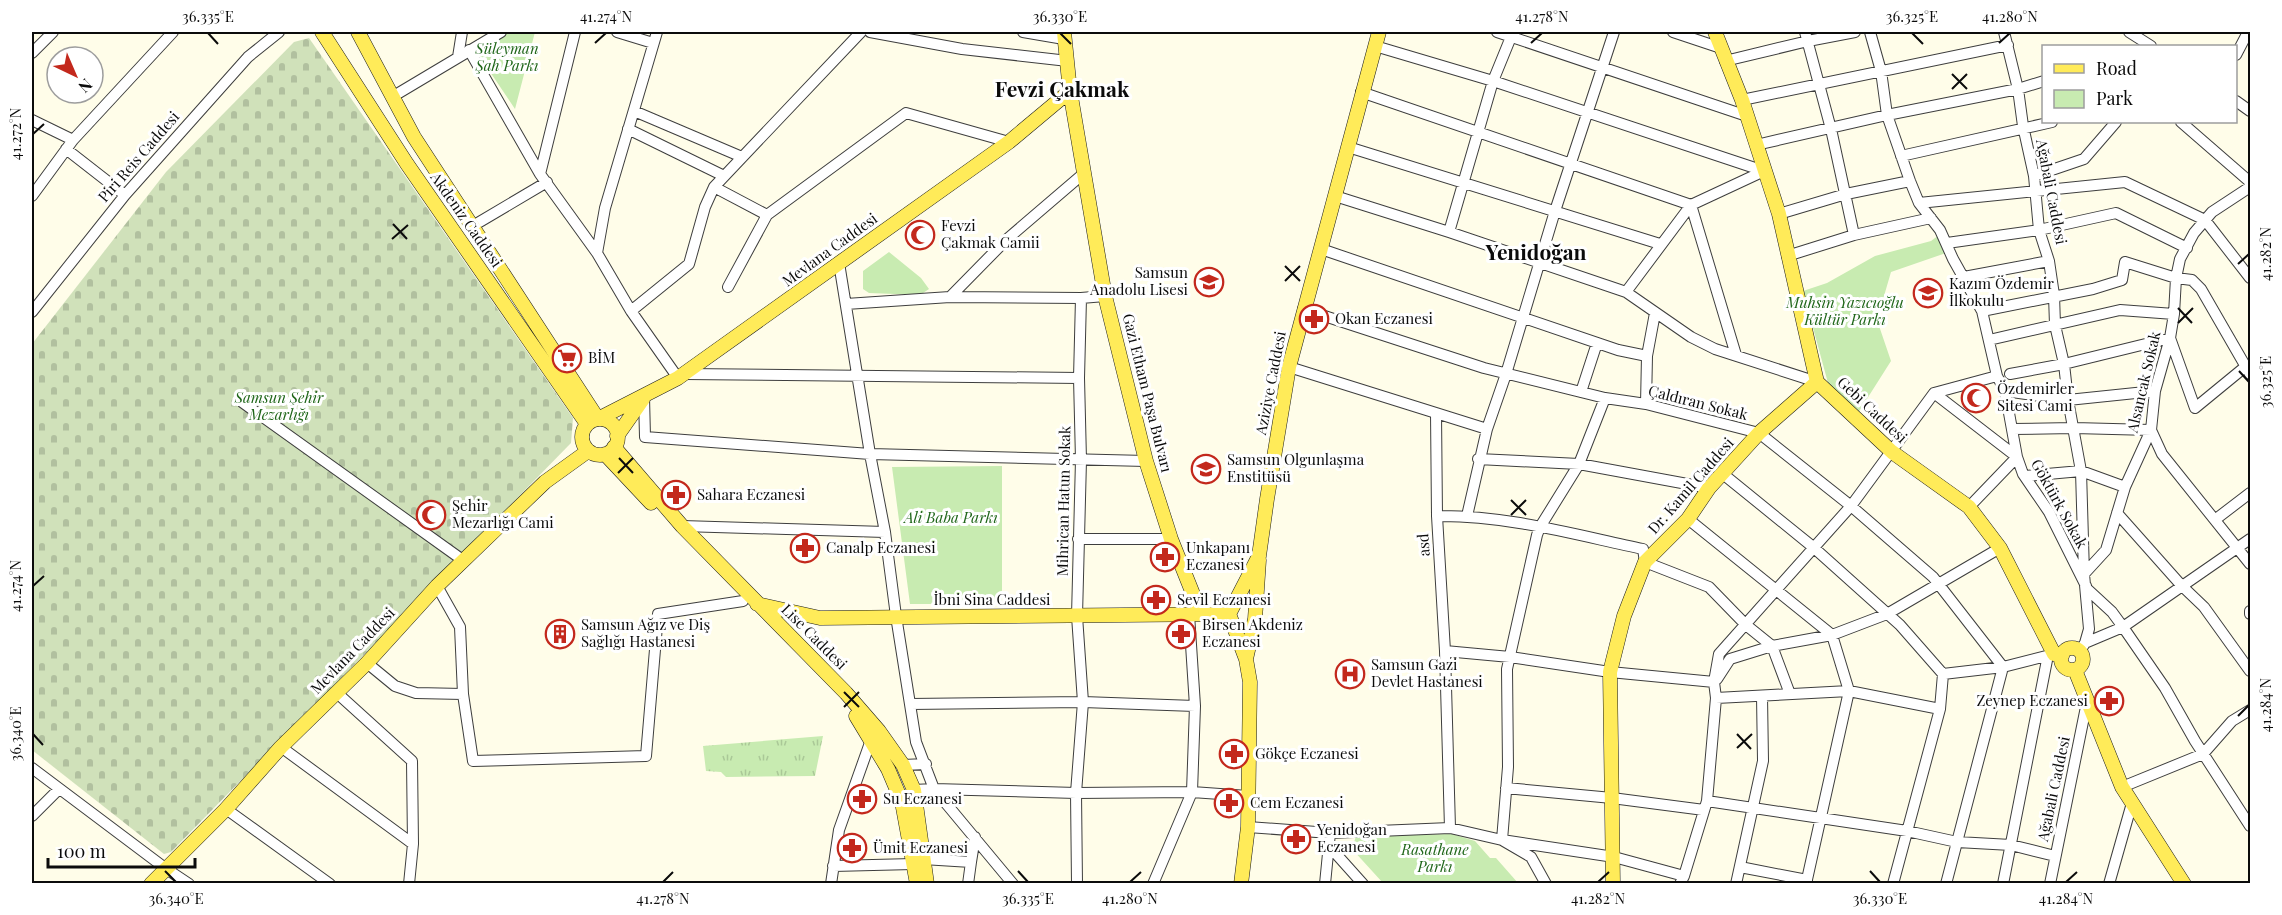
<svg xmlns="http://www.w3.org/2000/svg" width="2282" height="915" font-family="'Playfair Display',serif">
  <defs>
    <pattern id="grass-tufts" width="24" height="20" patternUnits="userSpaceOnUse" patternTransform="scale(1.5)"><rect width="24" height="20" fill="#c8ebb1"/><path d="M3 7l-1-3M5 7V3M7 7l1-3M15 17l-1-3M17 17v-4M19 17l1-3" fill="none" stroke="#aac897"/></pattern>
    <pattern id="cemetery-stones" width="16" height="16" patternUnits="userSpaceOnUse" patternTransform="scale(1.5)"><rect width="16" height="16" fill="#d0e1ba"/><path d="M2 7V4a2 2 0 0 1 4 0v3zM10 15v-3a2 2 0 0 1 4 0v3z" fill="#b1c09f"/></pattern>
  </defs>
  <rect width="100%" height="100%" fill="#fffde9"/>
  <path fill="url(#grass-tufts)" d="M823,736L815,776L726,777L721,772L706,771L703,746Z"/>
  <path fill="url(#cemetery-stones)" d="M309,38L573,418L571,443L171,852L164,854L32,750V344L166,172L294,42Z"/>
  <path fill="#c8ebb1" d="M510,32H535L515,109L480,57V48Z
    M1939,235L1946,253L1891,272L1877,320L1891,361L1858,413L1840,399L1828,383L1803,291L1827,283L1875,256L1931,241Z
    M889,252L921,278L929,289L920,295L869,293L863,289V271Z
    M1002,466V604H910L892,467Z
    M1452,834L1475,841L1490,858H1496L1518,883H1383L1352,849L1356,836Z"/>
  <g fill="none" stroke-linecap="round" stroke-linejoin="round">
    <g stroke="#3e3e3e" stroke-width="12">
      <path id="minor" d="M617,32L653,43
        M870,32L962,49L1068,61
        M1023,32L1064,39
        M1497,32L1747,116
        M1673,32L1721,48
        M1805,32L1831,129L1854,235
        M1870,32L1881,71L1887,115L1910,181L1919,203L1940,230L1953,259L1982,311L1997,376L2005,391L2017,457L2023,474L2049,512L2086,586
        M2004,32L2018,89L2023,126L2034,176L2039,230L2049,261L2054,295L2055,325L2064,364L2068,400L2081,471L2084,574
        M2129,32L2151,46
        M1375,46L1493,81L1764,171
        M469,50L540,174L597,253L631,311L678,378
        M32,53L53,32
        M2236,55L2248,32
        M458,57L462,32
        M1725,61L1808,41L1855,32
        M1361,92L1691,205L1736,355
        M392,97L501,32
        M1742,100L2008,45
        M2236,101L2250,111
        M634,111L742,157
        M32,120L73,140
        M2181,122L2250,182
        M628,129L724,176
        M1756,145L1887,115L2018,89L2044,81
        M1348,147L1660,244
        M66,149L125,195
        M1901,156L2052,122
        M540,174L575,32
        M2034,176L2084,159L2116,122
        M714,187L767,215
        M32,196L73,140L173,32
        M1335,196L1449,232L1626,292L1691,337L1715,349L1817,382
        M1919,203L2125,182L2205,220L2250,278
        M1779,214L1846,194L1910,181
        M471,227L547,182
        M1449,232L1493,81L1513,32
        M1947,243L2039,230L2116,213L2187,248
        M1321,249L1618,350L1647,356L1646,404
        M597,253L605,208L657,32
        M1787,256L1854,235L1931,218
        M839,263L870,454L885,532L896,616L916,742L934,789L1076,793L1192,792L1248,796
        M1964,277L2049,261
        M728,287L767,215L906,113L1009,142
        M1626,292L1691,205L1764,171
        M950,297L1006,240L1083,174
        M846,304L950,297L1081,298L1105,296
        M1303,309L1484,368L1605,398L1646,404L1759,433L1851,506L1933,577L2003,667
        M631,311L689,264L705,207L714,187L861,32
        M1982,311L2093,289L2122,280L2125,262L2176,278L2192,280L2201,289L2250,374
        M32,312L125,195L248,57L279,32
        M1989,340L2120,310L2174,314
        M1647,356L1655,313
        M1289,367L1436,413L1437,516L1445,651L1450,828
        M685,374L1079,378
        M2010,374L2064,364L2170,338L2195,408L2245,367
        M2005,391L2068,400L2155,391
        M1581,392L1597,343
        M1934,393L2017,457L1969,507
        M644,397L645,437L870,454L1146,461
        M242,402L464,561
        M1436,413L1487,429
        M2012,429L2074,428L2151,430L2162,454L2250,564
        M1478,459L1579,464L1709,488
        M1723,474L1813,547L1900,625L1943,674
        M2025,476L2081,471L2125,487
        M2117,513L2181,585L2204,607L2250,671
        M1437,516C1507,515 1576,535 1643,549L1645,562L1709,587L1746,625L1772,646L1790,694
        M1467,516L1487,429L1506,374L1555,211L1614,32
        M1688,519L1832,635L1849,691L1806,884
        M2216,519L2250,493
        M682,526L885,532
        M1078,539H1171
        M437,586L460,627L463,694L473,761L646,756L658,614L743,601
        M2086,588L2112,612L2123,627L2165,688L2195,741L2250,826
        M2250,611V614
        M2085,643L2089,629L2084,574L2106,550L2125,487L2151,430L2155,391L2170,338L2174,314L2176,278L2180,259L2194,233L2212,212L2250,187
        M1445,651L1510,657L1610,672L1714,682L1716,698L1849,691L1940,709
        M2080,651L2085,643L2123,627L2250,539
        M367,663L395,686L416,693L463,694
        M1943,674L2003,667L2054,654
        M1717,679L1730,659L1772,646L1832,635L1887,614L2000,548
        M1714,682L1719,654L1851,506L1934,393L1997,376
        M337,693L412,761L413,844L409,884
        M910,704L1083,702L1195,706
        M281,747L413,844
        M903,765L926,764
        M32,768L165,868L189,884
        M2122,787L2203,754L2232,721L2250,710
        M1506,788L1612,798L1704,810
        M914,790L934,789L1013,884
        M1707,801L1907,831L1957,842L2011,845L2055,856
        M226,809L330,884
        M32,816L59,789
        M1248,827L1330,833L1450,828L1502,840L1614,857L1684,876
        M1329,846L1363,884
        M923,859L971,862L975,837
        M833,866L913,864
        M1740,867L1807,880
        M831,884L839,830L871,740
        M968,884L971,862
        M1077,884L1076,793L1083,702L1077,616L1081,460L1079,378L1081,298
        M1153,884L1192,792L1195,706L1189,614
        M1325,884L1330,833
        M1546,884L1531,857L1502,840L1508,767L1507,669L1537,535L1540,527L1579,464L1605,398
        M1680,884L1684,876L1707,801L1716,698
        M1736,884L1763,761L1762,696
        M1893,884L1940,709L1943,674
        M1946,884L2003,667
        M2003,884L2048,655
        M2050,884L2087,702
        M2109,884L2132,803"/>
    </g>
    <g stroke="#1c1c1c" stroke-width="15">
      <path id="major" d="M322,32L407,164L587,424
        M358,32L414,137L598,419L678,378L1009,142L1070,91
        M1064,32L1070,91L1105,296L1146,461L1171,539L1201,614
        M1715,32L1742,100L1779,214L1817,382L1892,452L1969,507L2000,548L2054,654L2062,656
        M582 437a18 18 0 1 1 36 0a18 18 0 1 1-36 0Z
        M617,436L643,399
        M614,447L682,526L846,693L879,731L903,765L914,790L927,884
        M605,454L651,503
        M757,604L820,618L1229,614
        M2061 659a11 11 0 1 1 22 0a11 11 0 1 1-22 0Z
        M1246,659L1255,619L1259,560
        M2075,670L2122,787L2184,884
        M856,716L888,769L902,802L917,884
        M151,884L226,809L281,747L367,663L437,586L545,482L588,451
        M1241,884L1248,827L1250,682L1246,659L1229,614L1259,556L1267,499L1289,367L1379,32
        M1613,884L1610,672L1624,616L1645,562L1688,519L1709,488L1759,433L1817,382"/>
    </g>
    <use href="#minor" stroke="#fff" stroke-width="10"/>
    <use href="#major" stroke="#ffeb59" stroke-width="14"/>
  </g>
  <path fill="none" stroke="#0b0b0b" stroke-width="2" d="M208,33L218,44M1060,33L1071,44M1912,33L1923,44M595,43L606,33M1531,43L1542,33M1999,43L2010,33M1952,74L1967,89M1952,89L1967,74M33,134L44,124M393,224L407,239M392,239L408,225M2238,264L2249,254M1285,266L1300,281M1285,281L1300,266M2178,308L2192,323M2178,323L2193,308M2239,371L2249,382M619,458L633,473M618,473L633,458M1511,500L1526,515M1511,515L1526,500M33,586L44,576M844,692L859,707M844,707L859,692M2238,716L2249,705M33,734L43,745M1737,734L1751,749M1737,748L1752,734M165,871L176,882M1018,871L1028,882M1870,871L1880,882M663,882L673,872M1130,882L1141,872M1598,882L1609,872M2066,882L2077,872"/>
  <defs>
    <g id="mosque-ring" transform="scale(1.5)"><circle r="9.5" fill="#fff" stroke="#c3281c" stroke-width="1.5"/><path d="M3.5-4.9A6 6 0 1 0 3.5 4.9A5 5 0 1 1 3.5-4.9Z" fill="#c3281c"/></g>
    <g id="school-ring" transform="scale(1.5)"><circle r="9.5" fill="#fff" stroke="#c3281c" stroke-width="1.5"/><path d="M0-5L7-2L0 1L-7-2ZM-4 1L0 2.5L4 1V4Q0 6-4 4Z" fill="#c3281c"/></g>
    <g id="pharmacy-ring" transform="scale(1.5)"><circle r="9.5" fill="#fff" stroke="#c3281c" stroke-width="1.5"/><path d="M-2-6h4v4h4v4h-4v4h-4v-4h-4v-4h4Z" fill="#c3281c"/></g>
    <g id="supermarket-ring" transform="scale(1.5)"><circle r="9.5" fill="#fff" stroke="#c3281c" stroke-width="1.5"/><path d="M-6-5.5h2.5l.6 2H6L4.5 2H-2.5L-4.4-4H-6ZM-1.5 3.2a1.3 1.3 0 1 0 .1 0ZM3 3.2a1.3 1.3 0 1 0 .1 0Z" fill="#c3281c"/></g>
    <g id="building-ring" transform="scale(1.5)"><circle r="9.5" fill="#fff" stroke="#c3281c" stroke-width="1.5"/><path d="M-4-6H4V6H1V3H-1V6H-4ZM-2.5-4.3h1.7v1.8h-1.7ZM.8-4.3h1.7v1.8H.8ZM-2.5-1h1.7V.8h-1.7ZM.8-1h1.7V.8H.8Z" fill="#c3281c"/></g>
    <g id="hospital-ring" transform="scale(1.5)"><circle r="9.5" fill="#fff" stroke="#c3281c" stroke-width="1.5"/><path d="M-5-5h3v3.5h4V-5h3V5h-3V1.5h-4V5h-3Z" fill="#c3281c"/></g>
  </defs>
  <g fill-rule="evenodd">
    <use href="#mosque-ring" x="920" y="235"/>
    <use href="#school-ring" x="1209" y="282"/>
    <use href="#school-ring" x="1928" y="293"/>
    <use href="#pharmacy-ring" x="1314" y="319"/>
    <use href="#supermarket-ring" x="567" y="358"/>
    <use href="#mosque-ring" x="1976" y="398"/>
    <use href="#school-ring" x="1206" y="469"/>
    <use href="#pharmacy-ring" x="676" y="495"/>
    <use href="#mosque-ring" x="431" y="515"/>
    <use href="#pharmacy-ring" x="805" y="548"/>
    <use href="#pharmacy-ring" x="1165" y="557"/>
    <use href="#pharmacy-ring" x="1156" y="600"/>
    <use href="#building-ring" x="560" y="634"/>
    <use href="#pharmacy-ring" x="1181" y="634"/>
    <use href="#hospital-ring" x="1350" y="674"/>
    <use href="#pharmacy-ring" x="2109" y="701"/>
    <use href="#pharmacy-ring" x="1234" y="754"/>
    <use href="#pharmacy-ring" x="862" y="799"/>
    <use href="#pharmacy-ring" x="1229" y="803"/>
    <use href="#pharmacy-ring" x="1296" y="839"/>
    <use href="#pharmacy-ring" x="852" y="848"/>
  </g>
  <g text-anchor="middle" stroke-width="6" stroke-linejoin="round" paint-order="stroke">
    <g font-size="15" font-style="italic" fill="#1f6619" stroke="#fff">
      <text x="507" y="54">Süleyman<tspan x="507" dy="17">Şah Parkı</tspan></text>
      <text x="1845" y="308">Muhsin Yazıcıoğlu<tspan x="1845" dy="17">Kültür Parkı</tspan></text>
      <text x="279" y="403">Samsun Şehir<tspan x="279" dy="17">Mezarlığı</tspan></text>
      <text x="951" y="523">Ali Baba Parkı</text>
      <text x="1435" y="855">Rasathane<tspan x="1435" dy="17">Parkı</tspan></text>
    </g>
    <g font-size="15" fill="#0b0b0b" stroke="#fff">
      <text transform="translate(139 157) rotate(-49)" y="5">Piri Reis Caddesi</text>
      <text transform="translate(2051 192) rotate(79)" y="5">Ağabali Caddesi</text>
      <text transform="translate(466 220) rotate(55)" y="5">Akdeniz Caddesi</text>
      <text transform="translate(830 250) rotate(-36)" y="5">Mevlana Caddesi</text>
      <text transform="translate(2144 382) rotate(-77)" y="5">Alsancak Sokak</text>
      <text transform="translate(1271 383) rotate(-79)" y="5">Aziziye Caddesi</text>
      <text transform="translate(1147 393) rotate(76)" y="5">Gazi Etham Paşa Bulvarı</text>
      <text transform="translate(1698 403) rotate(14)" y="5">Çaldıran Sokak</text>
      <text transform="translate(1872 410) rotate(43)" y="5">Gebi Caddesi</text>
      <text transform="translate(1691 486) rotate(-49)" y="5">Dr. Kamil Caddesi</text>
      <text transform="translate(1064 501) rotate(-89)" y="5">Mihrican Hatun Sokak</text>
      <text transform="translate(2059 504) rotate(61)" y="5">Göktürk Sokak</text>
      <text transform="translate(1424 545) rotate(-94)" y="5">asd</text>
      <text x="992" y="605">İbni Sina Caddesi</text>
      <text transform="translate(814 637) rotate(45)" y="5">Lise Caddesi</text>
      <text transform="translate(353 651) rotate(-46)" y="5">Mevlana Caddesi</text>
      <text transform="translate(2054 789) rotate(-78)" y="5">Ağabali Caddesi</text>
    </g>
    <g font-size="15" fill="#0b0b0b" stroke="#fff" text-anchor="start">
      <text x="941" y="231">Fevzi<tspan x="941" dy="17">Çakmak Camii</tspan></text>
      <text x="1188" y="278" text-anchor="end">Samsun<tspan x="1188" dy="17">Anadolu Lisesi</tspan></text>
      <text x="1949" y="289">Kazım Özdemir<tspan x="1949" dy="17">İlkokulu</tspan></text>
      <text x="1335" y="324">Okan Eczanesi</text>
      <text x="588" y="363">BİM</text>
      <text x="1997" y="394">Özdemirler<tspan x="1997" dy="17">Sitesi Cami</tspan></text>
      <text x="1227" y="465">Samsun Olgunlaşma<tspan x="1227" dy="17">Enstitüsü</tspan></text>
      <text x="697" y="500">Sahara Eczanesi</text>
      <text x="452" y="511">Şehir<tspan x="452" dy="17">Mezarlığı Cami</tspan></text>
      <text x="826" y="553">Canalp Eczanesi</text>
      <text x="1186" y="553">Unkapanı<tspan x="1186" dy="17">Eczanesi</tspan></text>
      <text x="1177" y="605">Sevil Eczanesi</text>
      <text x="581" y="630">Samsun Ağız ve Diş<tspan x="581" dy="17">Sağlığı Hastanesi</tspan></text>
      <text x="1202" y="630">Birsen Akdeniz<tspan x="1202" dy="17">Eczanesi</tspan></text>
      <text x="1371" y="670">Samsun Gazi<tspan x="1371" dy="17">Devlet Hastanesi</tspan></text>
      <text x="2088" y="706" text-anchor="end">Zeynep Eczanesi</text>
      <text x="1255" y="759">Gökçe Eczanesi</text>
      <text x="883" y="804">Su Eczanesi</text>
      <text x="1250" y="808">Cem Eczanesi</text>
      <text x="1317" y="835">Yenidoğan<tspan x="1317" dy="17">Eczanesi</tspan></text>
      <text x="873" y="853">Ümit Eczanesi</text>
    </g>
    <g font-size="21" font-weight="bold" fill="#0b0b0b" stroke="#fff">
      <text x="1062" y="97">Fevzi Çakmak</text>
      <text x="1536" y="260">Yenidoğan</text>
    </g>
  </g>
  <rect width="2282" height="915" fill="none" stroke="#ffffff" stroke-width="66"/>
  <rect x="2042" y="45" width="195" height="78" fill="#ffffff" stroke="#9d9d9d" stroke-width="1.5"/>
  <rect x="2054" y="64" width="30" height="9" fill="#ffeb59" stroke="#9d9d9d" stroke-width="1.5"/>
  <text x="2096" y="75" font-size="18" fill="#0b0b0b">Road</text>
  <rect x="2054" y="90" width="30" height="18" fill="#c8ebb1" stroke="#9d9d9d" stroke-width="1.5"/>
  <text x="2096" y="105" font-size="18" fill="#0b0b0b">Park</text>
  <g transform="translate(75 75) rotate(136)"><circle r="28" fill="#ffffff" stroke="#9d9d9d" stroke-width="1.5"/>
  <path d="M0-4.5L10 22L0 15L-10 22Z" fill="#c3281c"/>
  <text y="-9" font-size="16" font-weight="bold" text-anchor="middle" fill="#0b0b0b">N</text>
  </g>
  <path d="M48 858v9h147v-9" fill="none" stroke="#0b0b0b" stroke-width="3"/>
  <text x="57" y="858" font-size="18" fill="#0b0b0b" stroke="#ffffff" stroke-width="4.5" paint-order="stroke">100 m</text>
  <rect x="33" y="33" width="2216" height="849" fill="none" stroke="#0b0b0b" stroke-width="2"/>
  <g font-size="15" text-anchor="middle" fill="#0b0b0b">
    <text x="208" y="22">36.335°E</text>
    <text x="606" y="22">41.274°N</text>
    <text x="1060" y="22">36.330°E</text>
    <text x="1542" y="22">41.278°N</text>
    <text x="1912" y="22">36.325°E</text>
    <text x="2010" y="22">41.280°N</text>
    <text transform="translate(16 134) rotate(-90)" y="5">41.272°N</text>
    <text transform="translate(2266 254) rotate(-90)" y="5">41.282°N</text>
    <text transform="translate(2266 382) rotate(-90)" y="5">36.325°E</text>
    <text transform="translate(16 586) rotate(-90)" y="5">41.274°N</text>
    <text transform="translate(2266 705) rotate(-90)" y="5">41.284°N</text>
    <text transform="translate(16 734) rotate(-90)" y="5">36.340°E</text>
    <text x="176" y="904">36.340°E</text>
    <text x="663" y="904">41.278°N</text>
    <text x="1028" y="904">36.335°E</text>
    <text x="1130" y="904">41.280°N</text>
    <text x="1598" y="904">41.282°N</text>
    <text x="1880" y="904">36.330°E</text>
    <text x="2066" y="904">41.284°N</text>
  </g>
</svg>
